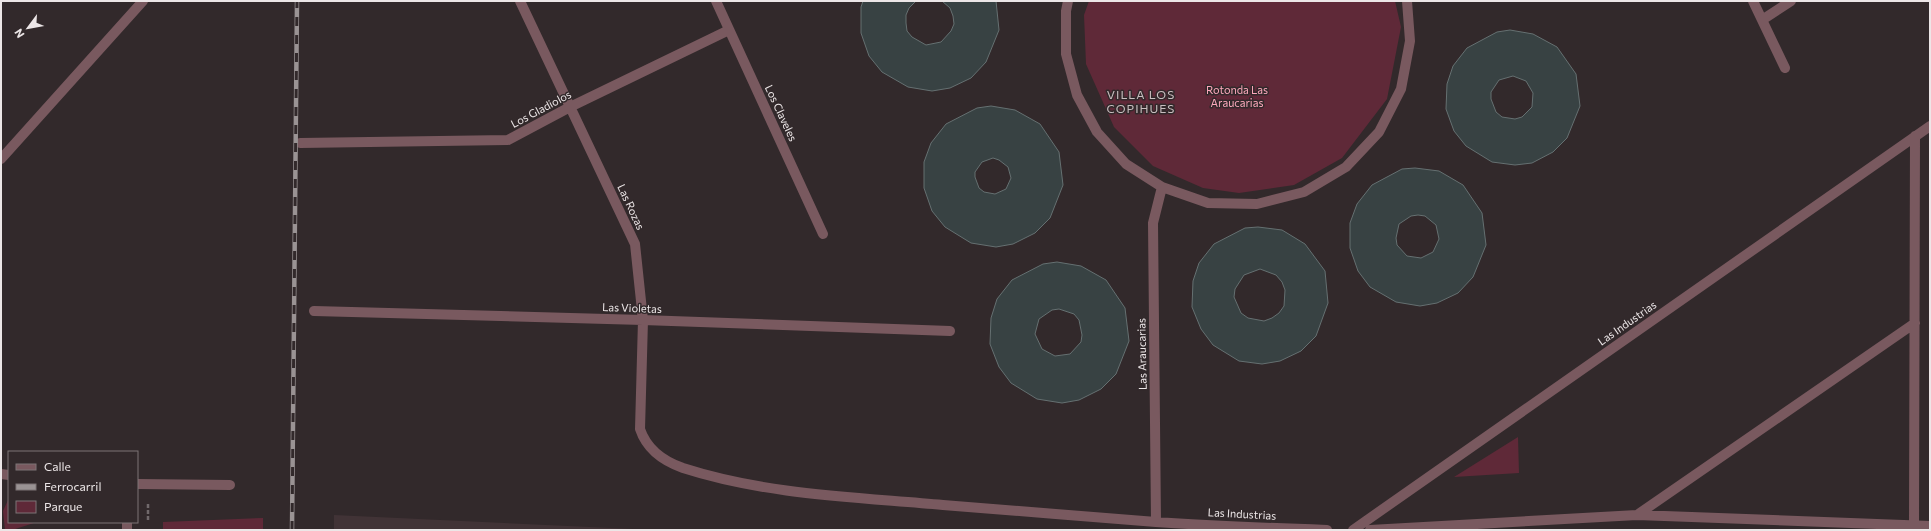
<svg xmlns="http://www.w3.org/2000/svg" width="1931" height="531" font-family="Commissioner,sans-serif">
  <rect width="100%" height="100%" fill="#32292b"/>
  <path fill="#413336" d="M334,515L655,530H334Z"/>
  <path fill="#5f2938" d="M1089,1H1395L1401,27L1387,99L1342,158L1294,185L1239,193L1203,188L1153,166L1114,127L1086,64L1084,15Z
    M1518,437L1519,473L1454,477Z
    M9,498V522H37L12,530H5L3,511Z
    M263,518V530H163V522Z"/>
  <path fill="#384243" stroke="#657071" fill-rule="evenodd" d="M863,1H916L909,8L906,15V23L907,31L912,37L926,45L941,42L951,31L954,24L953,16L950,8L942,1H996L999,30L986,62L971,78L950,88L932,91L908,87L882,72L869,56L861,33V7Z
    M1510,30L1533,34L1557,47L1576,74L1580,106L1567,138L1553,152L1532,163L1515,165L1492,162L1466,146L1454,131L1446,109L1447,84L1453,66L1467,48L1497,32ZM1513,76L1526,81L1533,93L1532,107L1522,117L1515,119L1502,117L1496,112L1491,99V92L1499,80Z
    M991,106L1015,110L1040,124L1059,152L1063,185L1050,218L1035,233L1013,244L996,247L971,243L945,227L932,211L924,188V162L931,143L946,124L977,108ZM993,158L999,160L1008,167L1011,178L1006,189L995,194L984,192L979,188L975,177V172L982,162Z
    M1415,168L1439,171L1463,185L1482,213L1486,245L1473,277L1458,293L1437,303L1420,306L1396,302L1370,287L1358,271L1350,248V223L1357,204L1372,185L1402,169ZM1418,215L1425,216L1436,225L1439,239L1433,252L1421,258L1407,256L1397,245L1396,238L1399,224L1411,216Z
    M1258,227L1282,230L1305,244L1325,271L1328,303L1316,336L1301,351L1280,361L1262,364L1239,361L1213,345L1201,329L1192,307L1193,281L1199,263L1214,244L1245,228ZM1260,269L1276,275L1282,282L1285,290L1284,306L1279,313L1272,318L1264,321L1248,318L1241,313L1234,297L1235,289L1244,275Z
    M1057,262L1081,266L1106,280L1125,308L1129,341L1116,374L1101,389L1079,400L1062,403L1037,399L1011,383L999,367L990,344L991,318L997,299L1012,280L1043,264ZM1059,309L1074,314L1079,320L1082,335L1081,342L1070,354L1055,356L1042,349L1035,334L1039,319L1052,310Z"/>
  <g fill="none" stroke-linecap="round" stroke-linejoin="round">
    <path stroke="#71696b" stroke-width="2.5" stroke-dasharray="4 2" stroke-linecap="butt" d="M148,520V503"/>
    <path stroke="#79595f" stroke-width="10" d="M520,1L635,244L643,320L640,429C647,450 663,461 683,468C767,495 856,497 943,505C1014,510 1085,517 1156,522C1213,526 1270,528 1327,530
      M716,1L823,234
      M1068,1L1066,11V54L1077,95L1097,132L1126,164L1162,187L1208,203L1257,204L1304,192L1346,167L1379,132L1401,89L1410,41L1407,1
      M1753,1L1785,68
      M1762,20L1791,1
      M300,143L508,140L570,107L729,30
      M1,159L143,1
      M314,311L643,320L950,331
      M1,474L9,475
      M137,484L230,485
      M1637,515L1915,323
      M127,522V530
      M1156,522L1153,223L1162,187
      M1914,525L1915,136
      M1353,530L1930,126
      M1370,530L1637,515L1930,526"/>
    <g stroke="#9a9394" stroke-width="4.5">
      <path id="rail" d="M292,530L297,1"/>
    </g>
    <use href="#rail" stroke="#32292b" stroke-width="3" stroke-dasharray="9" stroke-linecap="butt"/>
  </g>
  <g text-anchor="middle" stroke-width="3" stroke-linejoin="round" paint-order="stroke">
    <g font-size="11" fill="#fda8bc" stroke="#32292b">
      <text x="1237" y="94">Rotonda Las<tspan x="1237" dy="13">Araucarias</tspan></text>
    </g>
    <g font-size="11" fill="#ece6e7" stroke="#32292b">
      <text transform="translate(541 109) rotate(-28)" y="4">Los Gladiolos</text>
      <text transform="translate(781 113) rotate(65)" y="4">Los Claveles</text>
      <text transform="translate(631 207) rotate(65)" y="4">Las Rozas</text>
      <text transform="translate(632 308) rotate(2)" y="4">Las Violetas</text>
      <text transform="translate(1627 323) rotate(-35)" y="4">Las Industrias</text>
      <text transform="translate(1142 354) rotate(-91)" y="4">Las Araucarias</text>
      <text transform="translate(1242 514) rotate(3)" y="4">Las Industrias</text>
    </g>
    <g font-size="12" letter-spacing="1" fill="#c9bdbf" stroke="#32292b">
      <text x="1141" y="99">VILLA LOS<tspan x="1141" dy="14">COPIHUES</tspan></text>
    </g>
  </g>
  <rect width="1931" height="531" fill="none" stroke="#ece6e7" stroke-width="4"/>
  <rect x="8" y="451" width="130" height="72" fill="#32292b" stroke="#7c7576"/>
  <rect x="16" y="464" width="20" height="6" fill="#79595f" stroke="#7c7576"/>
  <text x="44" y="471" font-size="12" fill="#ece6e7">Calle</text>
  <rect x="16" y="484" width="20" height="6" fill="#9a9394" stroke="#7c7576"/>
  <text x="44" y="491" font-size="12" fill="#ece6e7">Ferrocarril</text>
  <rect x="16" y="501" width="20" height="12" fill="#5f2938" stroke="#7c7576"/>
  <text x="44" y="511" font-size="12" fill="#ece6e7">Parque</text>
  <g transform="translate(28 28) rotate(238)" stroke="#32292b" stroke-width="3" paint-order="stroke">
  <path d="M0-3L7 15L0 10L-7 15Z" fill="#ece6e7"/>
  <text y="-6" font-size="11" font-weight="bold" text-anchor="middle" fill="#ece6e7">N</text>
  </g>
</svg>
